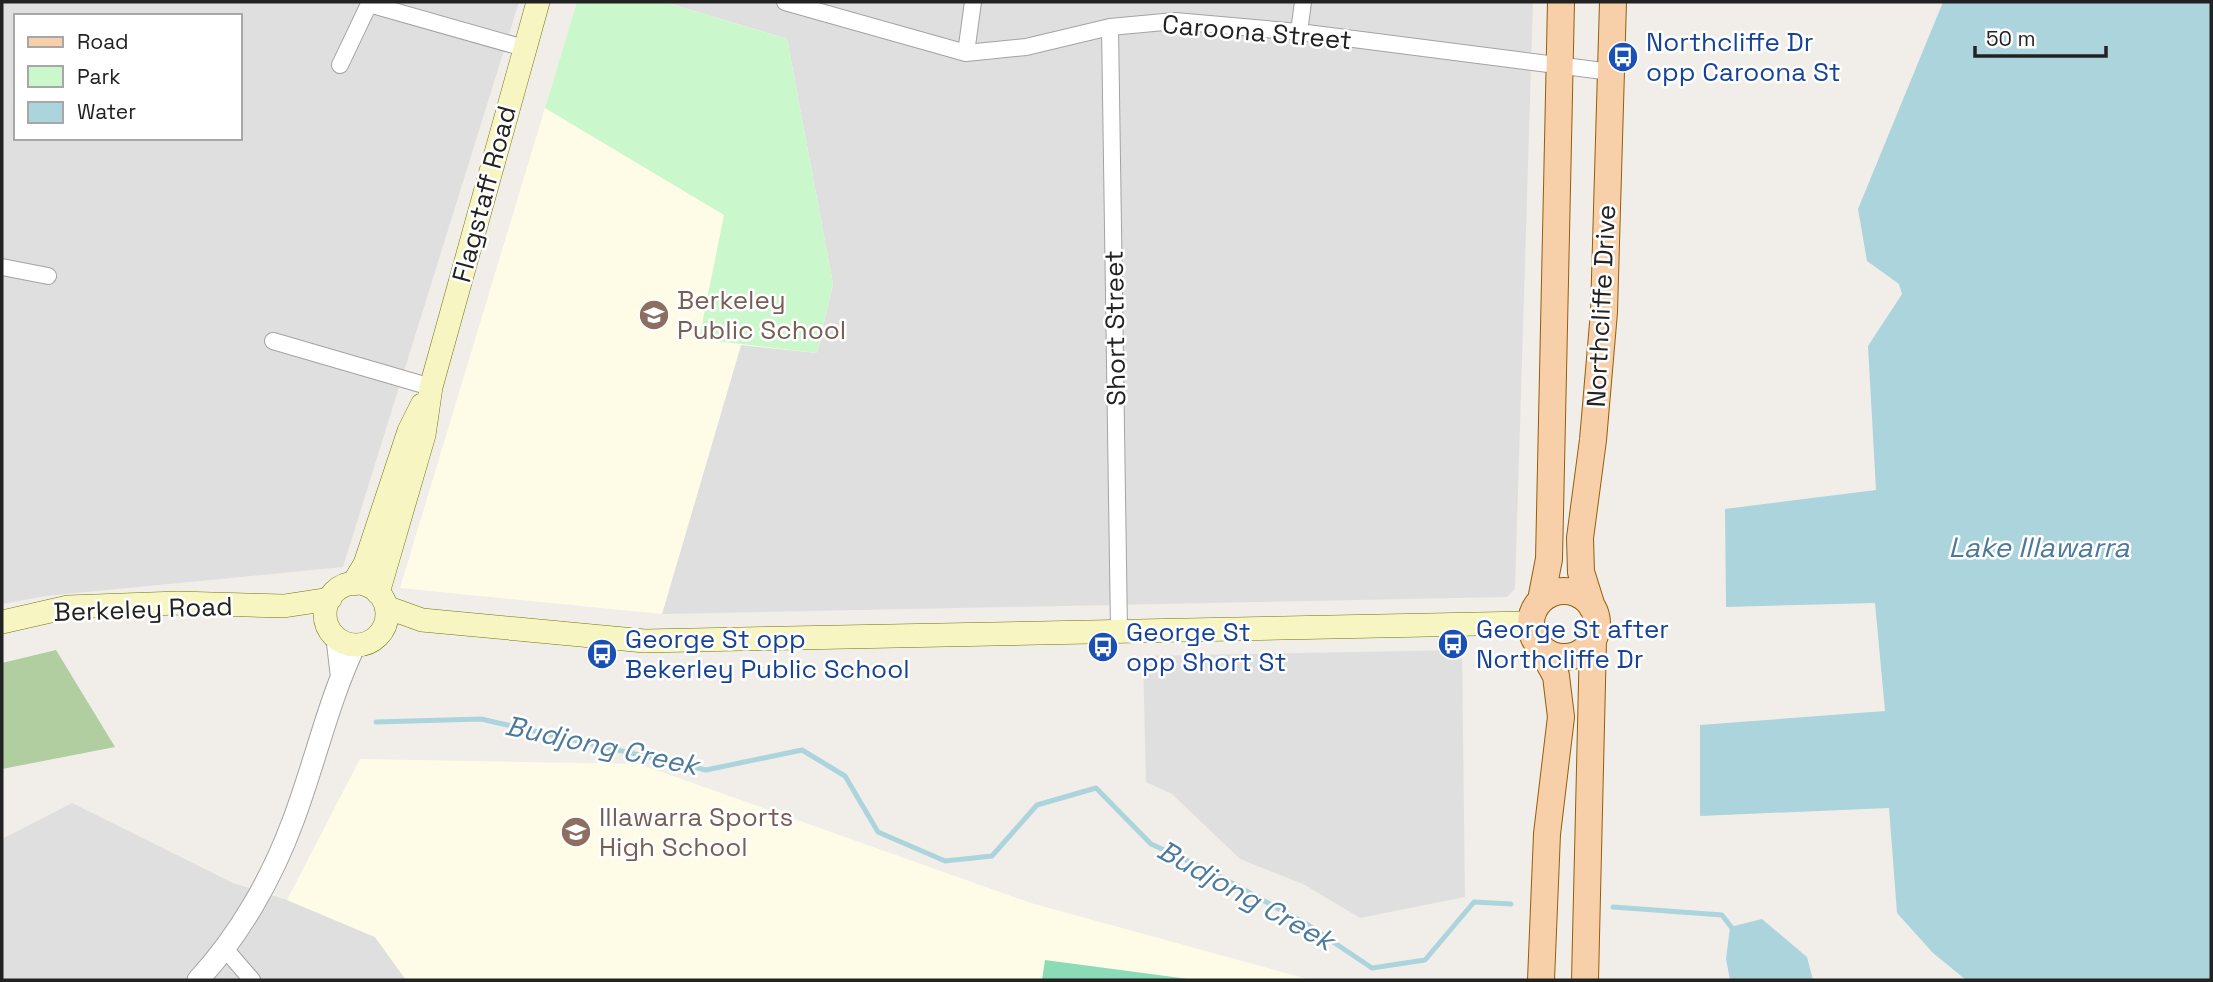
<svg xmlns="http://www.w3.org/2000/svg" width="2213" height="982" font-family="'Space Grotesk',sans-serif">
  <rect width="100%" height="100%" fill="#f1eee9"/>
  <path fill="#e0dfdf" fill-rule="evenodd" d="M2,2H519L343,567L46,596L2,604ZM16,16H240V138H16Z
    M664,2H1533L1515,589L1507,597L662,614L741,345L787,39Z
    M1462,650L1465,897L1360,918L1303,884L1240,859L1172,794L1146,782L1143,656Z
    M72,803L233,883L287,900L375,937L406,980H2V839Z"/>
  <path fill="#fefce6" d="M577,2H664L787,39L833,284L817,353L741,345L662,614L400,588Z
    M360,759L639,764L1031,903L1311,980H406L375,937L287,900Z"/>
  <path fill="#b1cea0" d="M56,650L115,747L2,769V663Z"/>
  <path fill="#caf7cb" d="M577,2H664L787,39L833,284L817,353L699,339L724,215L545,108Z"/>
  <path fill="#8cdbb7" d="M1045,960L1196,980H1042Z"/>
  <path fill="#acd4dc" d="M1943,2H2211V980H1966L1933,953L1897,913L1889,808L1700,816V725L1885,711L1875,603L1726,607L1725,509L1876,490L1868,346L1902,294L1899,284L1867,261L1858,209Z
    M1762,919L1807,957L1813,980H1730L1726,959L1730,927Z"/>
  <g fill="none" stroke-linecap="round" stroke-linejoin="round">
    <path stroke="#acd4dc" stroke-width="5" d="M376,722L481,719L706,770L802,750L845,776L878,832L945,861L992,856L1037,805L1096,788L1151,844L1208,870L1308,925L1372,968L1425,960L1474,902L1511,904
      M1613,907L1722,915L1735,932"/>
    <g stroke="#a3a3a3" stroke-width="18">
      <path id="minor" d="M785,2L966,53L1026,47L1110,27L1175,21L1299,32L1611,72
        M369,4L524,48
        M1110,27L1119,630
        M1299,32L1303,2
        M966,53L973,2
        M340,65L370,2
        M2,267L48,276
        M273,341L431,387
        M226,950L252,980"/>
    </g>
    <g stroke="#a3a3a3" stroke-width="23">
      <path id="tertiary" d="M337,639L341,673
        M198,980C239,936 272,878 293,821C315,763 328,702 355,645"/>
    </g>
    <g stroke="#72760c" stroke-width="24">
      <path id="secondary" d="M325 614a31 31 0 1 1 62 0a31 31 0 1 1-62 0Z
        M353,584L365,564L409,431L422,405
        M378,593L424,435L431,387L538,2
        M386,607L422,620L645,641L1531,623
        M2,622L68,607L178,603L284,606L330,599"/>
    </g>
    <g stroke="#965e09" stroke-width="28">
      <path id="primary" d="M1531 624a33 33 0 1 1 66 0a33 33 0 1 1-66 0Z
        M1541,600L1549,559L1561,2
        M1592,607L1581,572L1580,538L1593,440L1604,312L1613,2
        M1541,980L1547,834L1561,717L1556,676L1542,650
        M1585,980L1593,641"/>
    </g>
    <use href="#minor" stroke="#fff" stroke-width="16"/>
    <use href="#tertiary" stroke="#fff" stroke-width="21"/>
    <use href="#secondary" stroke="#f7f6c2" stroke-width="23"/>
    <use href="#primary" stroke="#f7cfa8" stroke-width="26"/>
  </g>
  <defs>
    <g id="bus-disc" transform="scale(1.575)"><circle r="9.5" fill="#1a4fb4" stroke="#fff"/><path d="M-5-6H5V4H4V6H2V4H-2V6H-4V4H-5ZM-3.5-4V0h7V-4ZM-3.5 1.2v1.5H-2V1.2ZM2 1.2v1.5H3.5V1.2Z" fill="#fff"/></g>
    <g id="school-disc" transform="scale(1.575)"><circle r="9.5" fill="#8d6e63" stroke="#fff"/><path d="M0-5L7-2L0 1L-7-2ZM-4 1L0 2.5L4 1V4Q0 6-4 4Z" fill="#fff"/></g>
  </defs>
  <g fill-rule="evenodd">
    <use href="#bus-disc" x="1623" y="57"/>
    <use href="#school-disc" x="654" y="315"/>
    <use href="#bus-disc" x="1453" y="644"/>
    <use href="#bus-disc" x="1103" y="647"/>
    <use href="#bus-disc" x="602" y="654"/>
    <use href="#school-disc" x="576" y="832"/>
  </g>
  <g text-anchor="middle" stroke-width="5" stroke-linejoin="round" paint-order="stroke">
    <g font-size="26" fill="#222" stroke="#fff">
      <text transform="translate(1257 32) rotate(5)" y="9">Caroona Street</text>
      <text transform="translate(484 194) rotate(-75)" y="9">Flagstaff Road</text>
      <text transform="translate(1601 306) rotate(-87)" y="9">Northcliffe Drive</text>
      <text transform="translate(1115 328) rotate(-91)" y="9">Short Street</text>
      <text transform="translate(143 609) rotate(-2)" y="9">Berkeley Road</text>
    </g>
    <g font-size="26" fill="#164399" stroke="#fff" text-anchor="start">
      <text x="1646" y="51">Northcliffe Dr<tspan x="1646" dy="30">opp Caroona St</tspan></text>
      <text x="1476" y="638">George St after<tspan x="1476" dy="30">Northcliffe Dr</tspan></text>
      <text x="1126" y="641">George St<tspan x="1126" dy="30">opp Short St</tspan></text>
      <text x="625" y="648">George St opp<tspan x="625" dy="30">Bekerley Public School</tspan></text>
    </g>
    <g font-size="26" fill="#785e54" stroke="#fff" text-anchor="start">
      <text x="677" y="309">Berkeley<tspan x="677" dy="30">Public School</tspan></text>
      <text x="599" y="826">Illawarra Sports<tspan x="599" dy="30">High School</tspan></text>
    </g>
    <g font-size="28" font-style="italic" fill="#4c7a9d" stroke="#fff">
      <text x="2039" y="557">Lake Illawarra</text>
      <text transform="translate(602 745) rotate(12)" y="10">Budjong Creek</text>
      <text transform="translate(1246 895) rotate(29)" y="10">Budjong Creek</text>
    </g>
  </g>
  <rect width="2213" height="982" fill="none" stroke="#222222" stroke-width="7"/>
  <rect x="14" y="14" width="228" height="126" fill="#ffffff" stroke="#a7a7a7" stroke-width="2"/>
  <rect x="28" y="37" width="35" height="10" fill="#f7cfa8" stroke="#a7a7a7" stroke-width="2"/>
  <text x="77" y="49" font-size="21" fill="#222222">Road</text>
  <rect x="28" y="66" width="35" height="21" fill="#caf7cb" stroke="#a7a7a7" stroke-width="2"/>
  <text x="77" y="84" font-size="21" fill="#222222">Park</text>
  <rect x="28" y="102" width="35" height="21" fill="#acd4dc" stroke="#a7a7a7" stroke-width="2"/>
  <text x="77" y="119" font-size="21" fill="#222222">Water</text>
  <path d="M1975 46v10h131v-10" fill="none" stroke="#222222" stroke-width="3.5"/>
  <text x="1986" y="46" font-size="21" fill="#222222" stroke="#ffffff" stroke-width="5" paint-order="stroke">50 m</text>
</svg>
